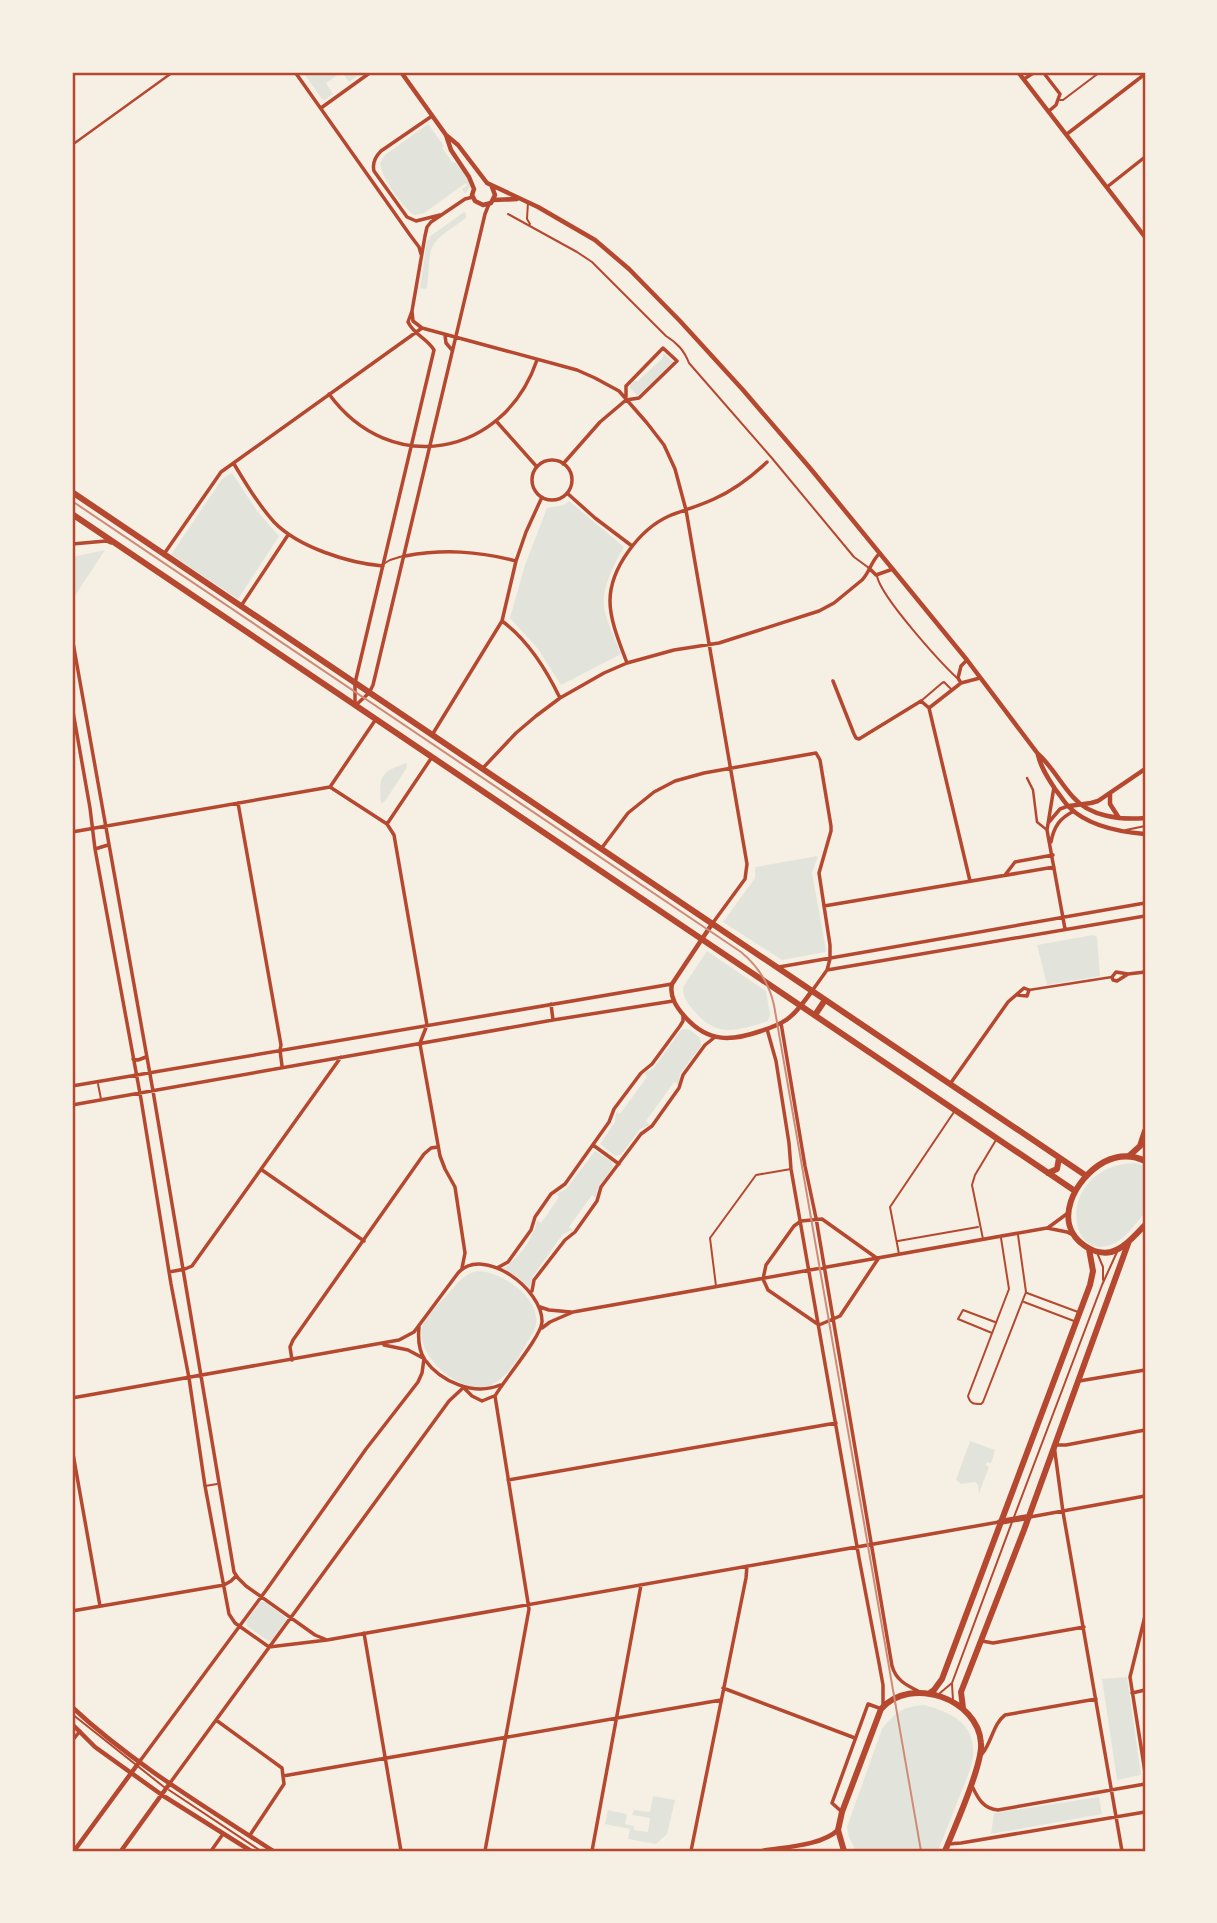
<svg xmlns="http://www.w3.org/2000/svg" width="1217" height="1923" font-family="'Fira Sans Condensed',sans-serif">
  <rect width="100%" height="100%" fill="#f6efe4"/>
  <path fill="#e2e4dc" d="M303,72H363L349,82L342,72L326,83L333,94L325,100L322,99Z
    M428,124L444,146L442,148L453,163L455,162L468,179L470,187L465,194L462,189L467,186L466,183L424,213L415,215C403,209 381,177 380,163L385,155Z
    M464,212L466,213V218C456,226 438,235 432,247C428,259 429,274 427,287L425,289L420,288L427,240L430,239L429,237Z
    M664,353L674,363L670,365L638,396L629,387L634,381H638L662,359Z
    M232,473L257,511L279,536L238,599L171,555L222,479Z
    M569,501L624,547C615,562 602,587 604,606C605,618 616,641 621,654L561,685L538,649L510,618L525,565L547,508L564,505Z
    M105,550L74,597H73L72,588V557Z
    M407,763L406,769L385,801L381,804C379,776 380,772 407,763Z
    M818,856L812,873L826,950L825,952L782,960L723,922L755,878V867Z
    M1093,935L1097,937L1100,976L1047,985L1037,945Z
    M707,951L766,991L770,1015L768,1021C739,1030 718,1039 695,1012C688,1004 683,998 683,987Z
    M685,1029L690,1030L700,1038L701,1046L680,1074L679,1085L674,1082L646,1121L650,1125L640,1129L621,1155L615,1156L600,1144L615,1122L616,1112L620,1114L647,1077L644,1073L653,1069L681,1030Z
    M595,1151L611,1161L613,1167L598,1188L596,1198L592,1195L569,1227L573,1230L563,1234L533,1276L529,1289L517,1277L502,1269C518,1260 534,1238 537,1220L541,1223L559,1197L556,1194L566,1189Z
    M1136,1163L1145,1166V1212C1137,1222 1127,1237 1115,1243C1066,1268 1054,1165 1136,1163Z
    M478,1271C504,1272 547,1302 534,1331C523,1348 513,1372 495,1383C468,1401 415,1359 422,1327C425,1315 440,1303 448,1294C457,1284 464,1273 478,1271Z
    M970,1441L995,1450L991,1463L987,1462L986,1465L989,1467L979,1494L978,1485L975,1482L961,1484L956,1480Z
    M260,1602H265L285,1617L286,1620L271,1641H268L247,1626L246,1622Z
    M1127,1677L1141,1775L1117,1780L1102,1679Z
    M924,1705C959,1714 982,1730 970,1770L938,1851H856L849,1837L847,1827L882,1729C894,1713 904,1706 924,1705Z
    M653,1796L675,1800L667,1834L656,1844L628,1839L630,1829L605,1824L608,1810L627,1814L625,1824L634,1826V1830L648,1832L650,1818L632,1815L634,1810L650,1812Z
    M1099,1797L1102,1814L991,1834L994,1813Z"/>
  <g fill="none" stroke-linecap="round" stroke-linejoin="round">
    <path stroke="#b5482f" stroke-width="2" d="M1060,100H1063L1100,72
      M528,202L527,219L530,224
      M508,214L577,252L592,262L666,336C677,343 684,350 689,363L771,457L854,557L869,568
      M385,563L390,560L403,556
      M877,576C881,597 940,662 957,678
      M921,701L942,683L944,682L951,689
      M1126,830L1145,826
      M98,1084L101,1099
      M1001,1238L1009,1289L968,1396C970,1404 974,1404 981,1404L983,1402L1026,1292L1018,1235
      M983,1239L972,1185L975,1175L996,1140
      M898,1241L978,1227
      M899,1254L890,1207L954,1112
      M1098,1255L1103,1267V1280
      M716,1286L710,1238L756,1175L791,1169
      M1027,1293L1078,1312
      M1024,1302L1074,1321
      M992,1333L958,1319L963,1310L995,1322
      M205,1486L217,1484
      M1014,1517L1102,1285L1117,1252
      M952,1684L953,1700
      M940,1693L952,1683L1012,1522
      M72,1714L164,1787
      M169,1790L261,1851"/>
    <path stroke="#b5482f" stroke-width="2.5" d="M72,145L173,72
      M1027,778L1033,790L1037,822L1047,830
      M1029,990L1112,977"/>
    <path stroke="#b5482f" stroke-width="3.5" d="M295,72L410,235L419,247L421,254
      M1043,72L1060,94L1056,105L1049,111
      M1024,79L1035,72
      M321,108L371,72
      M432,116L381,151C375,157 372,163 374,171L407,217L416,221L440,215
      M1067,134L1145,74
      M1107,187L1145,157
      M412,311L413,321L422,328L577,370L595,378L619,391L647,423L664,445L675,469L686,510L747,864L745,879L712,924
      M445,335L446,343L452,350
      M329,394C390,478 504,457 537,360
      M497,422L537,467
      M532 480a20 20 0 1 1 40 0a20 20 0 1 1-40 0Z
      M234,464C246,484 258,504 274,522C298,547 348,563 383,566
      M563,464L600,422L626,400L639,398L677,361L663,348L626,386V397
      M567,493L595,518L632,546
      M72,544L106,541L111,543
      M164,554L221,472L422,328
      M405,556C444,549 478,551 516,561
      M869,568L876,575L893,569
      M241,606L288,535
      M502,621C528,640 546,669 560,698
      M72,637L153,1091L234,1572L238,1578L246,1586L315,1635L327,1640
      M627,663C620,644 610,621 610,601C610,568 640,529 669,516C684,510 699,506 714,499C734,490 751,477 767,462
      M833,681L854,734L856,738L859,739L921,701L929,708
      M961,683L958,678L961,666L967,660
      M355,704V683L434,350C427,338 414,335 408,322L412,311L425,236L427,227L431,222L465,199L473,197
      M356,705L369,693L373,685L485,214L489,204
      M72,706L90,808L95,849L141,1099L171,1284L189,1378L205,1486L229,1614L235,1623L269,1647
      M929,708L970,881
      M929,708L961,683L980,678
      M432,735L502,621L516,561L526,532L542,497
      M482,769L516,733L536,716L560,698L604,673L627,663L674,650L719,643L819,611L834,603L862,580C870,572 871,561 880,553
      M330,787L387,824L394,835L427,1025
      M330,787L376,719
      M1054,787L1047,830L1065,929
      M238,803L281,1045L280,1050L282,1066
      M1049,822L1060,809L1068,806
      M387,824L432,757
      M72,832L330,787
      M1051,842C1054,826 1060,818 1074,811
      M95,849L108,845
      M601,849L628,813L654,792L675,781L704,773L816,753L820,760L831,826V831L819,873L830,945V959L827,970L812,991
      M1005,875L1015,862L1053,855
      M824,906L1054,867
      M779,967L1145,903
      M827,970L1145,916
      M1128,974L1117,981L1113,980L1112,977L1116,972L1128,974L1145,972
      M551,1004L553,1020
      M781,1023L805,1166L816,1218L892,1666C896,1680 906,1685 918,1691
      M767,1029L776,1061L789,1143L791,1169L859,1558L879,1663L883,1685V1706
      M420,1043L427,1025
      M420,1044L440,1156L445,1169L455,1187L465,1253L462,1268
      M133,1059L138,1060L146,1057
      M950,1084L1008,1002L1024,988L1029,990L1027,996L1017,995
      M72,1086L672,984
      M72,1105L553,1020L673,1001
      M593,1145L619,1164
      M262,1170L364,1241
      M1049,1227L1068,1213
      M497,1268L508,1262L531,1230L535,1217L551,1194L565,1184L609,1122L614,1109L641,1073L652,1064L680,1026L683,1021V1014
      M169,1272L185,1269L192,1266L341,1057
      M532,1291L534,1280L565,1240L575,1232L597,1201L601,1187L641,1134L652,1126L679,1088L683,1075L705,1045L715,1037
      M540,1307L549,1310L571,1312
      M819,1325L768,1290L763,1279L766,1265L794,1226L801,1221L822,1219L878,1259
      M819,1325L840,1316L878,1259
      M419,1327C418,1337 419,1351 425,1360C441,1382 474,1396 500,1385
      M542,1328L550,1322L573,1312L1047,1228L1067,1232L1073,1235
      M384,1345L408,1350L423,1358
      M292,1360L290,1347L293,1340L424,1154L431,1148L438,1147
      M1079,1381L1145,1370
      M465,1389L472,1396L482,1401L494,1396
      M72,1398L399,1340L414,1332L458,1273C483,1245 543,1289 542,1322C541,1337 504,1380 495,1396L529,1609L485,1851
      M72,1448L100,1606
      M508,1480L836,1423
      M1030,1517L1145,1496
      M72,1611L224,1585L231,1581L236,1576
      M1145,1616L1130,1677L1145,1772
      M364,1633L401,1851
      M982,1641L993,1643L1084,1627
      M269,1647L327,1640L999,1522
      M723,1688L855,1738
      M1132,1693L1145,1690
      M216,1720L282,1768L284,1784L250,1835
      M72,1741L80,1731
      M982,1754C992,1742 993,1724 1005,1715L1096,1699
      M140,1761L267,1589L366,1449L418,1382L422,1373L424,1359
      M283,1776L721,1700
      M170,1783L449,1401L464,1387
      M972,1786C978,1798 983,1809 998,1810L1145,1784
      M842,1812L832,1803L868,1704L879,1708
      M948,1844L961,1843L1145,1812
      M211,1851L223,1834
      M592,1851L641,1585
      M691,1851L746,1578L747,1566
      M1122,1851L1063,1512L1054,1445H1066L1145,1430"/>
    <path stroke="#b5482f" stroke-width="4.5" d="M401,72L446,135L451,150L469,177L474,189L472,195L475,201L483,205L491,203L495,195L492,187
      M1018,72L1145,237
      M446,135L458,145L487,183L538,207L595,240L629,269L680,321L743,390L810,468L967,660L1038,754C1052,766 1060,783 1073,797C1090,817 1121,820 1145,818
      M493,200L517,199
      M1038,755C1041,768 1048,778 1055,789C1060,795 1064,802 1069,807C1088,826 1120,832 1145,834
      M1110,794V804L1119,818
      M1069,806L1091,803L1098,801L1145,769
      M712,924L672,984C669,997 677,1008 686,1018C709,1043 732,1041 761,1031C770,1028 779,1025 786,1020C797,1013 804,1001 812,991
      M72,1707C132,1763 204,1806 273,1851
      M72,1724L95,1747L162,1795L251,1851
      M74,1851L140,1761
      M121,1851L170,1783
      M762,1851C784,1847 821,1846 838,1830"/>
    <path stroke="#b5482f" stroke-width="6" d="M72,492L1085,1175
      M72,514L1075,1191
      M815,1015L825,1000
      M1129,1156L1140,1146L1145,1131
      M1145,1161C1131,1154 1118,1155 1104,1162C1075,1178 1051,1223 1085,1246C1092,1251 1102,1254 1111,1252C1125,1248 1136,1234 1145,1225
      M1048,1173L1057,1169L1059,1158
      M1000,1522L1028,1517
      M930,1693L934,1690L942,1679L1090,1285L1093,1271L1089,1249
      M963,1708L961,1692L1024,1530L1129,1241
      M844,1851L838,1830L842,1812L881,1709C911,1675 978,1699 981,1743C983,1764 954,1829 945,1851"/>
    <path stroke="#cf8b77" stroke-width="2" d="M72,501L741,952C758,966 769,983 774,1005L921,1851"/>
  </g>
  <rect width="1217" height="1923" fill="none" stroke="#f6efe4" stroke-width="147"/>
  <rect x="74" y="74" width="1070" height="1776" fill="none" stroke="#b5482f" stroke-width="2.5"/>
</svg>
